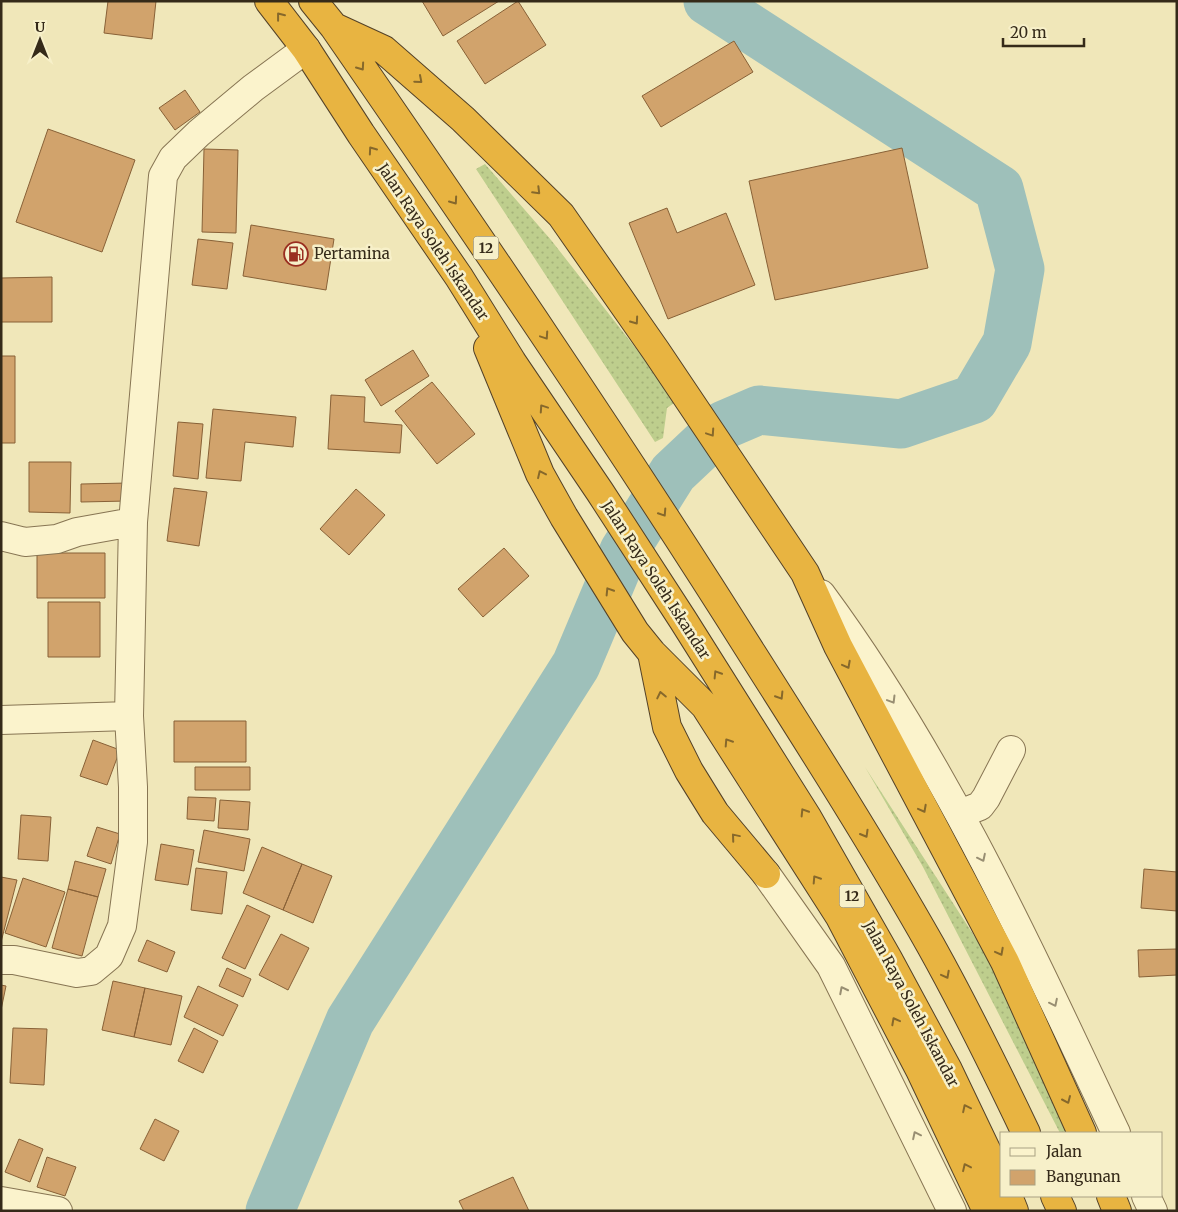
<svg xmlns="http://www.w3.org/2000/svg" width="1178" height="1212" font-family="Merriweather,serif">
  <defs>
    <pattern id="grass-dots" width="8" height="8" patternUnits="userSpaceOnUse" patternTransform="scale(1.25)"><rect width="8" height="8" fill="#bece8d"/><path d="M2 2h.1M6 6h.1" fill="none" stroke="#a4b179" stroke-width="1.8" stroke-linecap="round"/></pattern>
  </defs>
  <rect width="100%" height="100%" fill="#f0e7b9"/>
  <path fill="url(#grass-dots)" d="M485,164L551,240L677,401L667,408L663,438L655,442L476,169Z
    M865,767L1015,999L1077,1133H1060L923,867Z"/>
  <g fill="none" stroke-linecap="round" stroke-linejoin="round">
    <path stroke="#9ec0ba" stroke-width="49" d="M270,1211L350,1021L576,665L624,551L673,473L724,425L759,410L901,424L974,399L1007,343L1020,269L999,189L708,1"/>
  </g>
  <path fill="#d1a36c" stroke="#886137" d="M108,1H156L152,39L104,33Z
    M422,1H499L443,36Z
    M518,1L546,45L485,84L457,41Z
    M734,41L753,72L661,127L642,96Z
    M185,90L200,112L175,130L159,108Z
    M48,129L135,160L102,252L16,222Z
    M902,148L928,268L775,300L749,181Z
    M204,149L238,150L236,233L202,232Z
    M667,208L677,233L726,213L755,285L668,319L629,223Z
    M251,225L334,239L326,290L243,276Z
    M198,239L233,243L227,289L192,285Z
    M52,277V322H1V278Z
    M413,350L429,376L381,406L365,380Z
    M1,356H15V443H1Z
    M432,382L475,434L437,464L395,411Z
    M331,395L365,397L364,422L402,425L400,453L328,449Z
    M213,409L296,417L293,447L245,442L241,481L206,478Z
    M178,422L203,424L198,479L173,476Z
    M29,462H71L70,513L29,512Z
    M128,483V501L81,502V484Z
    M174,488L207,492L199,546L167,541Z
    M356,489L385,515L349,555L320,529Z
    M504,548L529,576L483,617L458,589Z
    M37,553H105V598H37Z
    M48,602H100V657H48Z
    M174,721H246V762H174Z
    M93,740L120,750L107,785L80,776Z
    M195,767H250V790H195Z
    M188,797L216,798L214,821L187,819Z
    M220,800L250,802L248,830L218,828Z
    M21,815L51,817L48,861L18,859Z
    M97,827L120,834L111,864L87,856Z
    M204,830L250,839L244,871L198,862Z
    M161,844L194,850L188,885L155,880Z
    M262,847L302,864L283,910L243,893Z
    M75,861L106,869L98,897L68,889Z
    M302,864L332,876L313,923L283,910Z
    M196,868L227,872L222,914L191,910Z
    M1144,869L1177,872V911L1141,908Z
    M1,877L17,880L1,942Z
    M23,878L65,892L46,947L5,933Z
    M68,889L98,897L82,956L52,948Z
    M247,905L270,916L245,969L222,958Z
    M281,934L309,948L288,990L259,975Z
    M147,940L175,952L167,972L138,961Z
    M1177,949V975L1139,977L1138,950Z
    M227,968L251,979L243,997L219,986Z
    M113,981L145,988L134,1037L102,1030Z
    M1,985L6,986L1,1010Z
    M198,986L238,1005L223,1036L184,1017Z
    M145,988L182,996L171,1045L134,1037Z
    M13,1028L47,1029L44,1085L10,1083Z
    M194,1028L218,1041L203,1073L178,1061Z
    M155,1119L179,1131L164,1161L140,1149Z
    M19,1139L43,1149L30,1182L5,1172Z
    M47,1157L76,1167L65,1196L37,1187Z
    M513,1177L529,1211H464L459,1201Z"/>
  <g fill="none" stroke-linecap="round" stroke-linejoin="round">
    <g stroke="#877553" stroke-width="30">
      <path id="minor" d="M1,536L25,542L57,539L77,532L133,522
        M821,594C943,759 1029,948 1116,1133
        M1,720L129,716
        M960,814L980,806L986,798L1011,750
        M766,874L831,966L952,1211
        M1,960H14L77,973L91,971L109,956L122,926L133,842V787L129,716L133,522L163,176L173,158L199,133L253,88L306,49
        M1146,1196L1153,1211
        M1,1201L58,1211"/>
    </g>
    <g stroke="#544228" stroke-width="30">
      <path id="highway" d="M269,1L306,49L361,134L459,277L512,362L600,492L683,620L807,817L888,959L948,1070L1002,1183
        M313,1L334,27C477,234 619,442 753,655C814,751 875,847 931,946C965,1007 996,1070 1026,1133
        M334,27L384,50L463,119L561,215L656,351L805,573L838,646L1005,962L1082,1133
        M488,348L540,474L564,517L635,632L652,653L705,706L840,917L920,1070L987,1211
        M652,653L667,727L689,771L715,813L766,874
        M1008,1196L1014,1211
        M1055,1196L1062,1211
        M1111,1196L1117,1211"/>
    </g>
    <use href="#minor" stroke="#fbf3cc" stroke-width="28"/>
    <use href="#highway" stroke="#e8b441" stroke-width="28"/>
  </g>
  <defs><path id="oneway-chevron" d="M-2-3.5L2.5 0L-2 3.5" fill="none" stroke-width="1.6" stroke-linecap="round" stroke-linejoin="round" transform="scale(1.25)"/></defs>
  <g stroke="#86682b">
    <use href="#oneway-chevron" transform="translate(280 16) rotate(-128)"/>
    <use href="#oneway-chevron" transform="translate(361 67) rotate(55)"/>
    <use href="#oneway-chevron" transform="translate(419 80) rotate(41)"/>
    <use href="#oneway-chevron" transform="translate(372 150) rotate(-125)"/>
    <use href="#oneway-chevron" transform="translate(537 191) rotate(45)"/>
    <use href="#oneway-chevron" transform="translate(454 201) rotate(55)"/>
    <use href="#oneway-chevron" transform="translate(635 321) rotate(55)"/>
    <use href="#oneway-chevron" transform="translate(545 336) rotate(56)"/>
    <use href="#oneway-chevron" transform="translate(543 408) rotate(-124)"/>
    <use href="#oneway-chevron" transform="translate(711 433) rotate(56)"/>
    <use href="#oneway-chevron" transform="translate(541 474) rotate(-115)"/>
    <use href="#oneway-chevron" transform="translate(663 513) rotate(57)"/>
    <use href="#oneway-chevron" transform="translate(609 591) rotate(-122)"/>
    <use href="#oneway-chevron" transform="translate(847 665) rotate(62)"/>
    <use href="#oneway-chevron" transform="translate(717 674) rotate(-122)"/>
    <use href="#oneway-chevron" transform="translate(661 695) rotate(-102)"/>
    <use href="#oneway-chevron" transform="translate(780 696) rotate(58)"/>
    <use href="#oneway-chevron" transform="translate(728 742) rotate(-123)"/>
    <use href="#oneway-chevron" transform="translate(923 809) rotate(62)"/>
    <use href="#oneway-chevron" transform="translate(804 812) rotate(-122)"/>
    <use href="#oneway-chevron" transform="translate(865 834) rotate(60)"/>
    <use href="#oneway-chevron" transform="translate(735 837) rotate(-130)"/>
    <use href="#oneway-chevron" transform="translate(816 879) rotate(-123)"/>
    <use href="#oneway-chevron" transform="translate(1000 952) rotate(62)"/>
    <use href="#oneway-chevron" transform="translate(946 975) rotate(62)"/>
    <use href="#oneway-chevron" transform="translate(895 1021) rotate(-118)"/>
    <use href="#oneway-chevron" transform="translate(1067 1100) rotate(66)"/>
    <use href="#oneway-chevron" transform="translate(966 1108) rotate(-116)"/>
    <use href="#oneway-chevron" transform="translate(966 1167) rotate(-115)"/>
  </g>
  <g stroke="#988e72">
    <use href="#oneway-chevron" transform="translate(892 700) rotate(59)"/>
    <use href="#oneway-chevron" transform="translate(982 858) rotate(64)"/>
    <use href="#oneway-chevron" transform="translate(843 990) rotate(-117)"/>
    <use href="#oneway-chevron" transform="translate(1054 1003) rotate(64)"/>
    <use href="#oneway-chevron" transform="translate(916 1135) rotate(-116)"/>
  </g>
  <defs>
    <g id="fuel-ring" transform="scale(1.25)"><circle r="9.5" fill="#f7f0c9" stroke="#9a2e20" stroke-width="1.5"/><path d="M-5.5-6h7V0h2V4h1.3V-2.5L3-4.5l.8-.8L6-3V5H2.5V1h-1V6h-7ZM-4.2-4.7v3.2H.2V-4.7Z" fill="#9a2e20"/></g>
  </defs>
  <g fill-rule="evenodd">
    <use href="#fuel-ring" x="296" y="254"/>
  </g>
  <g text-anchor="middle" stroke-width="5" stroke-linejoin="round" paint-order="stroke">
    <g fill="#f7f0c9" stroke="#6f654e" stroke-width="1">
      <rect x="473.5" y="236.5" width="25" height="23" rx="4"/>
      <rect x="839.5" y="884.5" width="25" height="23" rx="4"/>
    </g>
    <g font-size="14" font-weight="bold" fill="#352a19">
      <text x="486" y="253">12</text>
      <text x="852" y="901">12</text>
    </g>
    <g font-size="15" fill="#352a19" stroke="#f7f0c9">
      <text transform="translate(433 242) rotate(56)" y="5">Jalan Raya Soleh Iskandar</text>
      <text transform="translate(656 580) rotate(57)" y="5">Jalan Raya Soleh Iskandar</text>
      <text transform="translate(911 1004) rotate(62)" y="5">Jalan Raya Soleh Iskandar</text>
    </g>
    <g font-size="15" fill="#352a19" stroke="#f7f0c9" text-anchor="start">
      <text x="314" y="259">Pertamina</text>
    </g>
  </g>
  <rect width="1178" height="1212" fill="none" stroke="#352a19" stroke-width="5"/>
  <rect x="1000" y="1132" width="162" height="65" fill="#f7f0c9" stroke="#a9a183"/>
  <rect x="1010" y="1148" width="25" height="8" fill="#fbf3cc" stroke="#a9a183"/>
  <text x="1046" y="1157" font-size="15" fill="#352a19">Jalan</text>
  <rect x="1010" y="1170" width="25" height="15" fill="#d1a36c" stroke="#a9a183"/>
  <text x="1046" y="1182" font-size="15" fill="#352a19">Bangunan</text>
  <g transform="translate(40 40)" stroke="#f7f0c9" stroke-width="4" paint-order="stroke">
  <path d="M0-4L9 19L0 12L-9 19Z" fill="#352a19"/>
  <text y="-8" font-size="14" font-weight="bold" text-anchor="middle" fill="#352a19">U</text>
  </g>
  <path d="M1003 38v8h81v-8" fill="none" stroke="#352a19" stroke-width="2.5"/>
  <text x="1010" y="38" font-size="15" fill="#352a19" stroke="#f7f0c9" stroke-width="4" paint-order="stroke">20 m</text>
</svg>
